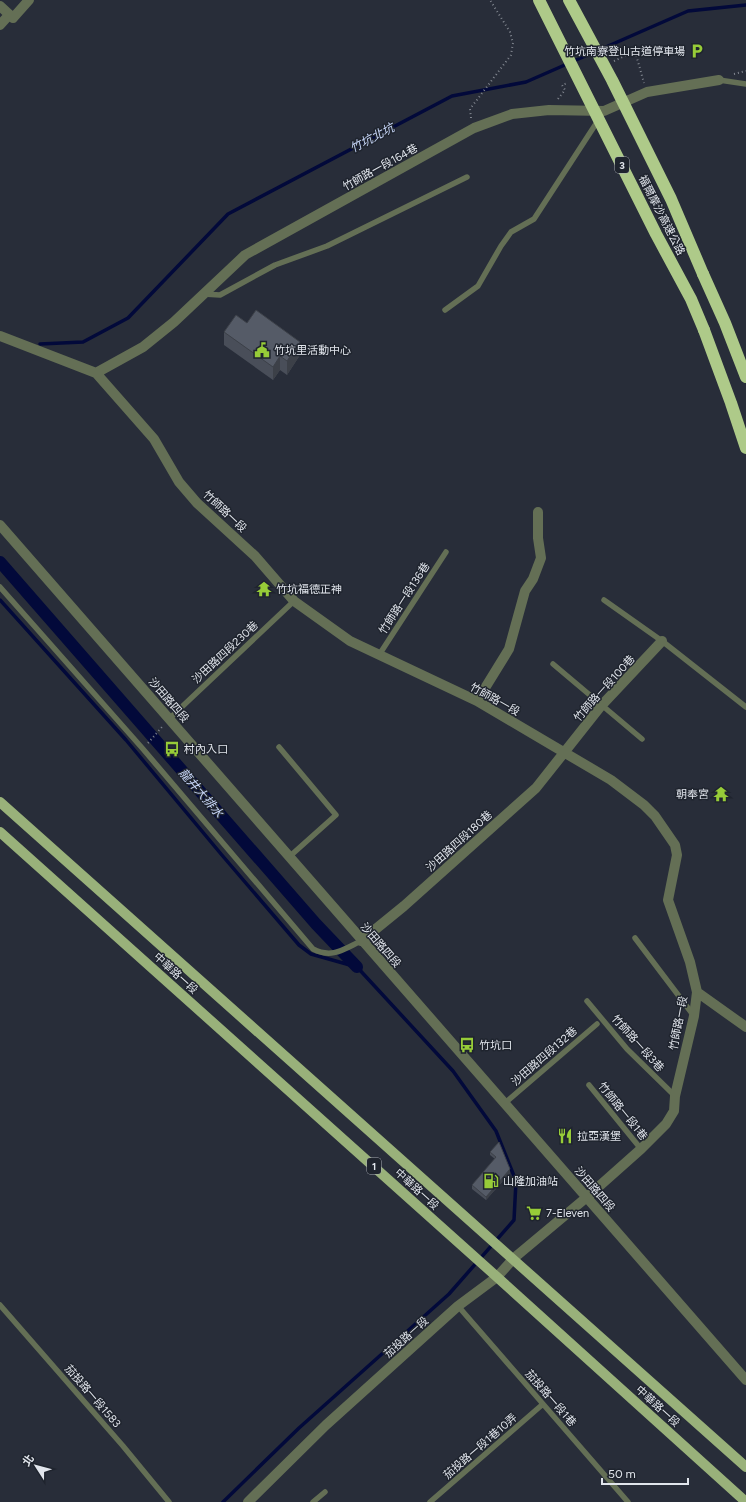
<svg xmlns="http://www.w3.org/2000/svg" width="746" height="1502" font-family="Figtree,'Noto Sans TC',sans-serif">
  <rect width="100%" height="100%" fill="#282d39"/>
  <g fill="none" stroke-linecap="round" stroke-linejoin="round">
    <path stroke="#02093a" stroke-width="3.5" d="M40,344L83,342L128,318L228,214L452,96L526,82L688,11L746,5
      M0,600L126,740L221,854L299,945L311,954L357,967L453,1071L496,1131L516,1181L514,1220L449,1294L299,1428L223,1502"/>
    <path stroke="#02093a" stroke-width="12" d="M0,562L316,924L357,967"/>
    <path stroke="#828790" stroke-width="2" stroke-dasharray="1 3" stroke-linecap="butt" d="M614,61L635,51L644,83
      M734,74L746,71
      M558,99L565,90L562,85L568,83
      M471,118L470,109L511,55L513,43L510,32L490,0
      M148,743L162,727"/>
    <path stroke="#646f55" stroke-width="5.5" d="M719,80L746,84
      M203,294L220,295L275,265L327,246L467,177
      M445,310L478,286L501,246L511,232L534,219L599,119
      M0,587L143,749L313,949C332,959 344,949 361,941
      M604,600L662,641L746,707
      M379,655L446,552
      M553,664L642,739
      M169,719L294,601
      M279,747L336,815L289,857
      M635,938L694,1016
      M587,1001L627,1049L675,1096
      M589,1085L641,1149
      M505,1103L597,1024
      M0,1305L123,1446L169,1502
      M458,1306L628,1502
      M313,1502L325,1492
      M430,1502L543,1404"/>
    <path stroke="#646f55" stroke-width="10" d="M0,6L13,18L29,0
      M0,25L9,15
      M0,336L96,373L154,439L179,482L197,503L255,556L294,601L350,641L477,701L611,780L644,805L655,816L675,845L677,855L668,900L690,962L697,992L694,1016L675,1096L674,1111L666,1124L641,1149L587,1197
      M96,373L143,347L174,322L245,255L474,128L512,114L549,110L604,111L647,92L719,80
      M477,701L509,649L525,591L533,579L541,558L538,538V512
      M361,941L404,906L536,788L601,706L662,641
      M697,992L746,1027"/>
    <path stroke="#646f55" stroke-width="10" d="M0,525L746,1380
      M248,1502L326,1425L458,1306L497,1277L514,1258L587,1197"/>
    <path stroke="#99b17a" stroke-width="10" d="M0,802L746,1467
      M0,832L497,1277L746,1502"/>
    <path stroke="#aeca89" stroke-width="12" d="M703,274L725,323L746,377
      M704,330L731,403L746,448"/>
    <path stroke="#aeca89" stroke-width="12" d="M539,0L656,234L691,299L704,330
      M569,0L612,80L671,199L703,274"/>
  </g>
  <path fill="#494e59" d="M224,332L300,355L287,375L280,370L273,380L224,345Z
    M499,1142L510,1173L486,1200L472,1189V1185L495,1159L490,1155V1152Z"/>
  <path fill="#3c4048" d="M300,342V355L287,375V361Z
    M280,356V370L273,380V367Z
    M510,1169V1173L486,1200V1197Z"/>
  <path fill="#555b67" stroke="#3c4048" d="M256,310L300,342L287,361L280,356L273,367L224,332L236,315L247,323Z
    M499,1142L510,1169L486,1197L472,1185L496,1157L490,1152Z"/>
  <defs>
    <g id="parking-bare" transform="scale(1.2)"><path d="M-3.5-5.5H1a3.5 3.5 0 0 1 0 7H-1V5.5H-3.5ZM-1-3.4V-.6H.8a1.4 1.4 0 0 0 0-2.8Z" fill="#97cc38" stroke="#1f242e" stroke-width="2.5" paint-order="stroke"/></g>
    <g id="civic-bare" transform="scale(1.2)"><path d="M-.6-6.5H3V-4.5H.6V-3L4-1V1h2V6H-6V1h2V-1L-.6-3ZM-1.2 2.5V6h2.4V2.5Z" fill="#97cc38" stroke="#1f242e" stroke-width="2.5" paint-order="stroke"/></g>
    <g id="temple-bare" transform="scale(1.2)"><path d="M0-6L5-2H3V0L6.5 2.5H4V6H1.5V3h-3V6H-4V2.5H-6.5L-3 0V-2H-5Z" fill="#97cc38" stroke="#1f242e" stroke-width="2.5" paint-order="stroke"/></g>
    <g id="bus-bare" transform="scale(1.2)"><path d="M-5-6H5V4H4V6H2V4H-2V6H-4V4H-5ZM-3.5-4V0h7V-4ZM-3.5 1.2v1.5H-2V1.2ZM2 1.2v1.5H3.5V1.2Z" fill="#97cc38" stroke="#1f242e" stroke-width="2.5" paint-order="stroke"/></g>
    <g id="restaurant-bare" transform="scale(1.2)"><path d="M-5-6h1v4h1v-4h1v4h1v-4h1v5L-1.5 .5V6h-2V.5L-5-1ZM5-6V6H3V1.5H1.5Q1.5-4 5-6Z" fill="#97cc38" stroke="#1f242e" stroke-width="2.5" paint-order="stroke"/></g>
    <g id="fuel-bare" transform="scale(1.2)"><path d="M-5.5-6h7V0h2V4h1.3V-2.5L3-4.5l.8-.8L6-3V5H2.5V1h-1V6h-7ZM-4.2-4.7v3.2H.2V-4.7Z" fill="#97cc38" stroke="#1f242e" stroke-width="2.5" paint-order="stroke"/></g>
    <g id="supermarket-bare" transform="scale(1.2)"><path d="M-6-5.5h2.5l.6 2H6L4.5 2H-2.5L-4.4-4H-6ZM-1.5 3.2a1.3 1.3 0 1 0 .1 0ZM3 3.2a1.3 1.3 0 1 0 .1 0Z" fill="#97cc38" stroke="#1f242e" stroke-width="2.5" paint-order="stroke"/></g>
  </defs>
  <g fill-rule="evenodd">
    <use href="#parking-bare" x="697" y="51"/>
    <use href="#civic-bare" x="262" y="350"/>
    <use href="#temple-bare" x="264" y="589"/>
    <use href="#bus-bare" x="172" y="749"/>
    <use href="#temple-bare" x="721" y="794"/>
    <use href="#bus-bare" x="467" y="1045"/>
    <use href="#restaurant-bare" x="565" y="1136"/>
    <use href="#fuel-bare" x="491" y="1181"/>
    <use href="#supermarket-bare" x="534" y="1213"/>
  </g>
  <g text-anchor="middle" stroke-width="3" stroke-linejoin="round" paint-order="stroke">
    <g fill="#1f242e" stroke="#a7abb3" stroke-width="1">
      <rect x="615" y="157" width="14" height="16" rx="3"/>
      <rect x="367" y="1158" width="14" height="16" rx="3"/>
    </g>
    <g font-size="10" font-weight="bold" fill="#e1e5ec">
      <text x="622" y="169">3</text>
      <text x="374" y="1170">1</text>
    </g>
    <g font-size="11" fill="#e1e5ec" stroke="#1f242e" text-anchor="start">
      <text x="685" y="55" text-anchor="end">竹坑南寮登山古道停車場</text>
      <text x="274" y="354">竹坑里活動中心</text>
      <text x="276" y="593">竹坑福德正神</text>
      <text x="184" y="753">村內入口</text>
      <text x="709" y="798" text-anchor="end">朝奉宮</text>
      <text x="479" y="1049">竹坑口</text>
      <text x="577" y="1140">拉亞漢堡</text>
      <text x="503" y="1185">山隆加油站</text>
      <text x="546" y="1217">7-Eleven</text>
    </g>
    <g font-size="11" fill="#e1e5ec" stroke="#1f242e">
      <text transform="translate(380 167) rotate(-29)" y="4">竹師路一段164巷</text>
      <text transform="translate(662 215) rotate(63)" y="4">福爾摩沙高速公路</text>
      <text transform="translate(225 511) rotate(43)" y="4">竹師路一段</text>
      <text transform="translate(404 598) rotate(-57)" y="4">竹師路一段136巷</text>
      <text transform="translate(225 652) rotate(-43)" y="4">沙田路四段230巷</text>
      <text transform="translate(604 688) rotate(-48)" y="4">竹師路一段100巷</text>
      <text transform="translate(495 699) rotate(29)" y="4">竹師路一段</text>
      <text transform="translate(169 700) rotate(49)" y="4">沙田路四段</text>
      <text transform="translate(459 841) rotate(-42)" y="4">沙田路四段180巷</text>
      <text transform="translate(381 945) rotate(49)" y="4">沙田路四段</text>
      <text transform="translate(176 973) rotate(42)" y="4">中華路一段</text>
      <text transform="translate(678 1023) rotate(-79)" y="4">竹師路一段</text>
      <text transform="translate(638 1043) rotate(48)" y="4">竹師路一段3巷</text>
      <text transform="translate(544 1056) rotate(-41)" y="4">沙田路四段132巷</text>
      <text transform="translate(623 1111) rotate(51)" y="4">竹師路一段1巷</text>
      <text transform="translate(417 1189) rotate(42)" y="4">中華路一段</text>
      <text transform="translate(595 1189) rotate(49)" y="4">沙田路四段</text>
      <text transform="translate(406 1337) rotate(-42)" y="4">茄投路一段</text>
      <text transform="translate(93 1396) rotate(49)" y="4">茄投路一段1583</text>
      <text transform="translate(551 1398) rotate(49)" y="4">茄投路一段1巷</text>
      <text transform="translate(658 1406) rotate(42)" y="4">中華路一段</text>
      <text transform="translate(480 1446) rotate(-41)" y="4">茄投路一段1巷10弄</text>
    </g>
    <g font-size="12" font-style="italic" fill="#c8d7f9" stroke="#1f242e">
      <text transform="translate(372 138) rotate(-28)" y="4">竹坑北坑</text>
      <text transform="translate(201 793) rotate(49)" y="4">龍井大排水</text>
    </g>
  </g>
  <g transform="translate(36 1466) rotate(306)" stroke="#1f242e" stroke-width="3" paint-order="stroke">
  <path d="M0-3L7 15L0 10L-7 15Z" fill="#e1e5ec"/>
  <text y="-6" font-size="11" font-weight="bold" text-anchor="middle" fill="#e1e5ec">北</text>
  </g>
  <path d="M602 1478v6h86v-6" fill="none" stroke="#e1e5ec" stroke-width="2"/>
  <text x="608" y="1478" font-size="12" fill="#e1e5ec" stroke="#1f242e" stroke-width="3" paint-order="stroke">50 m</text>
</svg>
